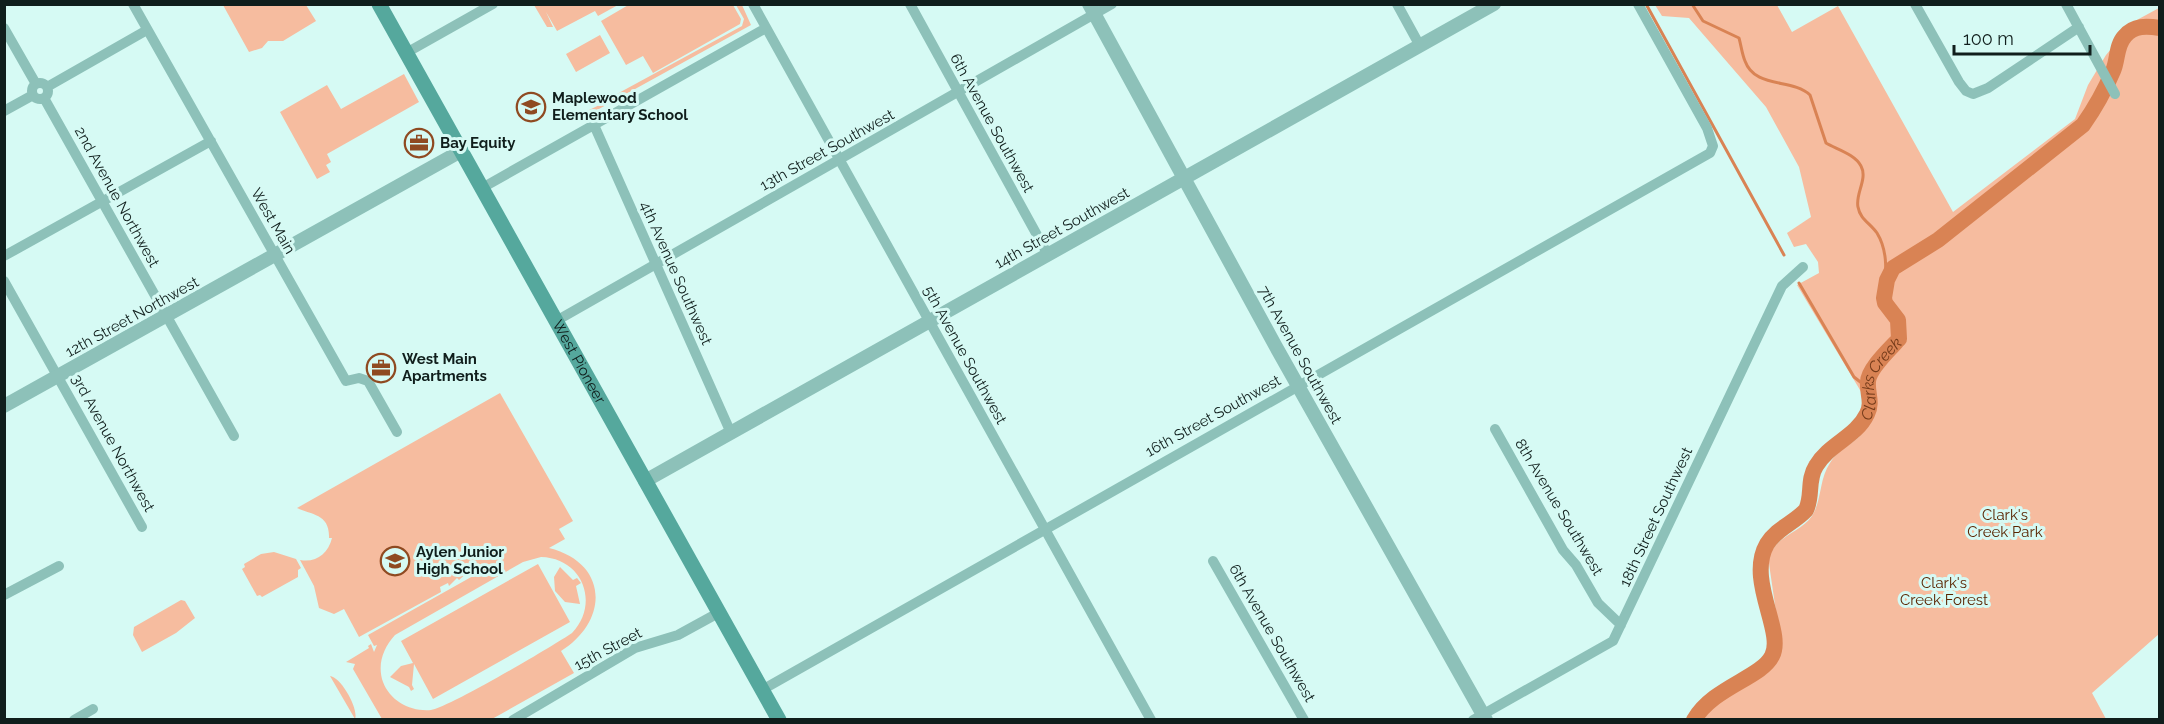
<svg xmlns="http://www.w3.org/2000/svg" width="2164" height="724" font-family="Raleway,sans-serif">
  <rect width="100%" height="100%" fill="#d6faf4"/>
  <path fill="#f6bc9f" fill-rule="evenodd" d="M630,4L733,5L741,19L740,24L653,73L643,56L626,65L601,21Z
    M223,5H306L316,21L283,41H268L262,48L249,52Z
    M534,5L535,4L618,5L598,16L595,11L557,31L546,12L553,27H547Z
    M736,5H742L751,25L588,115L587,111L616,97L615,95L742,26L744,19Z
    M1655,5H1777L1792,32L1838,6L1953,212L2075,119L2088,85L2106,55L2135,21L2159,8V634L2092,693L2106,719H1704L1718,700L1767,669L1776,659L1780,639L1768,557C1780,533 1800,533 1812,516C1822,500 1819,479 1830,463C1845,439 1863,448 1872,410L1797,285L1819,273L1818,262L1806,244L1794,247L1787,233L1811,217L1799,167L1766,107L1689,18L1662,16Z
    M600,35L610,53L576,72L566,54Z
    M404,74L419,102L327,154L331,162L326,165L330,172L317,179L280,112L327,85L341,109Z
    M500,393L573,521L559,529L565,539L549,548C609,563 609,621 561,651L574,673L492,719H382L353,669L355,664L346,662L369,648L368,646L371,644L374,652L377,645L374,646L368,635L473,576L468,572L459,580L457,578L449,586L448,583L440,587L441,592L359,637L344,609L334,614L319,608L314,586L300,560C316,563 328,554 332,538H329C330,514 312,515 297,508ZM541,557C583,558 600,604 572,633C553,646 448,708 431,710C411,712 390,701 383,682C377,665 383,648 395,635L523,562Z
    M274,552L296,559L301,568L298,570V577L262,597L260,595L257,596L242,569L245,567L244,564L261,554Z
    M538,564L570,622L433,699L414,664L412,685L414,689L411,691L409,687L390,677L401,666L413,663L401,641Z
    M560,567L573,580L577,578L581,583L576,586L580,604L565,602L555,591L554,577Z
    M181,600L185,601L195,618L176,633L142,652L133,635L134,627Z
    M330,676C341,677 359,709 355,719Z"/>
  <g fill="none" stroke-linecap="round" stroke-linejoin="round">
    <path stroke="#d98354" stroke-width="3" d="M1646,4L1784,255
      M1692,4L1703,21L1739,38C1741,45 1742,54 1745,61C1755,89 1792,78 1810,95L1826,143C1836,149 1855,154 1861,166C1868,179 1855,194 1858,207C1860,219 1870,223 1877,233C1888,251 1886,271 1885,292
      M1799,283L1854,377L1868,388"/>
    <path stroke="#d98354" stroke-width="16" id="s1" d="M1694,720C1713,687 1761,678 1772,656C1785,632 1746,580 1767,544C1777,528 1794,523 1806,510C1813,496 1807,480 1816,466C1829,444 1856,437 1867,414C1873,402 1867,394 1868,382C1868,369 1890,349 1899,339L1898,320L1885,303L1884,298L1887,280L1893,268L1938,240L2083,125C2095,108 2105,90 2113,71C2118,60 2116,45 2125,36C2134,25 2147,26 2160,28"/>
    <path stroke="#8dc1b9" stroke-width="10" d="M133,4L346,381L359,378L368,381L397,432
      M753,4L1151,720
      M910,4L1048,255
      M1397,4L1420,46
      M1915,4L1959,82L1966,91L1973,94L1988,88L2079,27
      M2066,4L2115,94
      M4,28L36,84
      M406,53L493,4
      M32 91a8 8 0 1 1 16 0a8 8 0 1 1-16 0Z
      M47,87L147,30
      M44,98L234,436
      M4,111L33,95
      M594,125L731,433
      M482,188L766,28
      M4,256L211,141
      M4,281L142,527
      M556,321L1112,4
      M1495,429L1563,550L1576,565L1598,603L1621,625
      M1213,561L1304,720
      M4,595L59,566
      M762,690L1710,153L1713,146L1707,128L1638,4
      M74,720L93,709
      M513,720L635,648L678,635L720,612
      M1473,720L1613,641L1782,286L1803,267"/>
    <path stroke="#8dc1b9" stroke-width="14" d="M1089,4L1275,345L1486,720
      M4,406L461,151
      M645,481L1494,4"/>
    <path stroke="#55a89d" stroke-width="15" id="s2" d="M379,4L779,720"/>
  </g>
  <defs>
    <g id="school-ring" transform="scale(1.5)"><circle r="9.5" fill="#d6faf4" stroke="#8f4a21" stroke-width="1.5"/><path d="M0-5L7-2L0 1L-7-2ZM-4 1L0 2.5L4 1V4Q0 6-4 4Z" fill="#8f4a21"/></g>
    <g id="office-ring" transform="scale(1.5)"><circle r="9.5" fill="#d6faf4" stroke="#8f4a21" stroke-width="1.5"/><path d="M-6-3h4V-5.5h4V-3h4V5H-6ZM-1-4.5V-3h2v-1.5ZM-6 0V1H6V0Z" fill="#8f4a21"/></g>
  </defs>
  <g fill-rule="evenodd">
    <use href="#school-ring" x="531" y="107"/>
    <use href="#office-ring" x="419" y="143"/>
    <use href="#office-ring" x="381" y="368"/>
    <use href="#school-ring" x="395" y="561"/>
  </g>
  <g text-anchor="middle" stroke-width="6" stroke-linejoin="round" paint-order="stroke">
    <g font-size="15" font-weight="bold" fill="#101e1c" stroke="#d6faf4" text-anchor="start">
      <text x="552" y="103">Maplewood<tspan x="552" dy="17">Elementary School</tspan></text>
      <text x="440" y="148">Bay Equity</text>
      <text x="402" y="364">West Main<tspan x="402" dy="17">Apartments</tspan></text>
      <text x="416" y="557">Aylen Junior<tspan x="416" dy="17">High School</tspan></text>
    </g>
    <g font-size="15" fill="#101e1c" stroke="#d6faf4">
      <text transform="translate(992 123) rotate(61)" y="5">6th Avenue Southwest</text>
      <text transform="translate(827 150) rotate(-29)" y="5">13th Street Southwest</text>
      <text transform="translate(117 197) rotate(61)" y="5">2nd Avenue Northwest</text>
      <text transform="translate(273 221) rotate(60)" y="5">West Main</text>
      <text transform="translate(1062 228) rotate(-29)" y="5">14th Street Southwest</text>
      <text transform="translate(676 273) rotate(66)" y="5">4th Avenue Southwest</text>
      <text transform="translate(132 317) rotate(-29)" y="5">12th Street Northwest</text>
      <text transform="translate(965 355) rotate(61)" y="5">5th Avenue Southwest</text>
      <text transform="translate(1300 355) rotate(61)" y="5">7th Avenue Southwest</text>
      <text dy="5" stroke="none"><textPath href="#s2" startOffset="410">West Pioneer</textPath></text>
      <text transform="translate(1213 416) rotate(-29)" y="5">16th Street Southwest</text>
      <text transform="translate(113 443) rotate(61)" y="5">3rd Avenue Northwest</text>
      <text transform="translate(1559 507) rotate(59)" y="5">8th Avenue Southwest</text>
      <text transform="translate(1656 517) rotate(-65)" y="5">18th Street Southwest</text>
      <text transform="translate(1272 633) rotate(60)" y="5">6th Avenue Southwest</text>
      <text transform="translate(608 649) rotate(-28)" y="5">15th Street</text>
    </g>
    <g font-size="15" fill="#5a2400" stroke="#d6faf4">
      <text x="2005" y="520">Clark's<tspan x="2005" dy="17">Creek Park</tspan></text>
      <text x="1944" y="588">Clark's<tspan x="1944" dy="17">Creek Forest</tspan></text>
    </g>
    <g font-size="16" font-style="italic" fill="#743b1a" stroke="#d6faf4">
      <text dy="6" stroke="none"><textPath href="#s1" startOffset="428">Clarks Creek</textPath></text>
    </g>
  </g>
  <rect width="2164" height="724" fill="none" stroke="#101e1c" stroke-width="12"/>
  <path d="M1954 45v9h136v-9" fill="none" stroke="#101e1c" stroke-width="3"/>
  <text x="1963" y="45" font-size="18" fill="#101e1c" stroke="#d6faf4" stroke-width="4.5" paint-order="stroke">100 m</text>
</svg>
